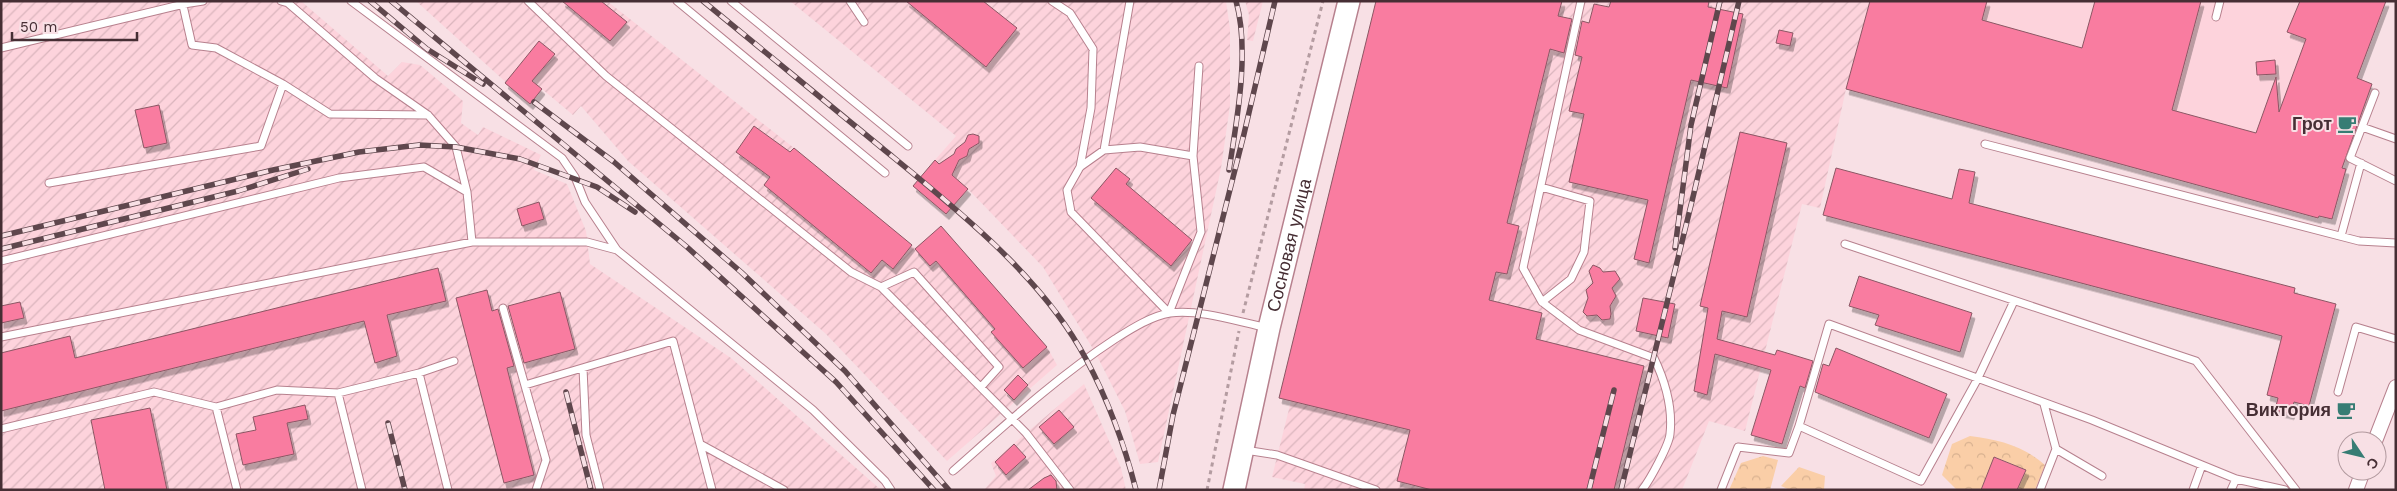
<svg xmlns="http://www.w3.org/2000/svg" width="2397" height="491" font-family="'Work Sans',sans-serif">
  <defs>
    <pattern id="industrial-furrows" width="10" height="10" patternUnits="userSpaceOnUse" patternTransform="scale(1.25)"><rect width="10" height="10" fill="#fdd3dc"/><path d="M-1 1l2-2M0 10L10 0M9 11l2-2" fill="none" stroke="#dab5bd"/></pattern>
    <pattern id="forest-crowns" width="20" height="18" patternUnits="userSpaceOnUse" patternTransform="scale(1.25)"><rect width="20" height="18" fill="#facea7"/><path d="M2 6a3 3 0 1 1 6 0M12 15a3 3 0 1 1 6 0" fill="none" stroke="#d8b190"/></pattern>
    <filter id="shadow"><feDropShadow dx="3" dy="5.5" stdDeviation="0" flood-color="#0004"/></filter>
  </defs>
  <rect width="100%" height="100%" fill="#f8e0e5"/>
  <path fill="#fdd3dc" d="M1870,1H2386L2357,78L2372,84L2348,149L2336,156L2318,218L2155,172Z"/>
  <path fill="url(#industrial-furrows)" d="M1,1H301L388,76L402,62L420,65L463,101L461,123L478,135L483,127L541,155L534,170L567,184L586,231L590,264L731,358L881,490H1Z
    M416,1H607L794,148L915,248L941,226L1047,347L1057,365L947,461L826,334L628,161L581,106L573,115L542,89L530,104Z
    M790,1H1226L1230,29V105L1221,168L1158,462L1140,464L1125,411L1095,352L1043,267L968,189L935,160L956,136Z
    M1245,1H1263L1253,41L1247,40L1249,15Z
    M1376,1H1870L1846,89L1820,208L1802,204L1745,431L1709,421L1682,490H1304L1305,484L1272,477L1291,401L1279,398Z
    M1084,384L1121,468L1126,490H984L996,476L991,463Z"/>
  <path fill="url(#forest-crowns)" d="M1970,436C1999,440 2022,445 2045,465L2035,490H2017L2026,470L1995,457L1981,490H1957L1942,475L1952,444Z
    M1763,456L1778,460L1770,490H1729L1741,463Z
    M1799,467L1825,476L1824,490H1790L1781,486Z"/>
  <path fill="#f97ca0" stroke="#8b5764" filter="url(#shadow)" d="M562,1H601L627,22L610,41Z
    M906,1H983L1017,28L986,67Z
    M1376,1H1562L1558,16L1572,19L1564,53L1550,49L1507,223L1519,226L1507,274L1496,272L1489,300L1542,313L1536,339L1644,366L1614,490H1432L1397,481L1410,430L1279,398Z
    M1611,1H1709L1708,7L1743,14L1727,88L1691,80L1649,263L1634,259L1648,200L1569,182L1584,114L1569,111L1582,57L1575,55L1582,21L1589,23L1594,4L1609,7Z
    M1870,1H1987L1982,20L2082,48L2095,1H2201L2172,110L2256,133L2276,77L2279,112L2306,39L2287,32L2300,1H2386L2357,78L2372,84L2342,168L2346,169L2332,219L2319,216L2318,218L1846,89Z
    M1779,30L1793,33L1790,46L1776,43Z
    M539,41L555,54L532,81L542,89L530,104L505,83Z
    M2275,60L2276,74L2257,75L2256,62Z
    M159,105L167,143L144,148L135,110Z
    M754,126L790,152L794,148L912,245L893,269L882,260L871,273L764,185L770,177L736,152Z
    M1740,132L1787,143L1747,317L1722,311L1717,339L1775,355L1777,350L1813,361L1805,388L1800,386L1782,444L1751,435L1771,370L1715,354L1707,395L1694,391L1708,308L1700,306Z
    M973,134L979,136V143L969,149L967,156L959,160L952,175L968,189L946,214L913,186L935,160L939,164L954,154L956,149L965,142L968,135Z
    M1116,168L1130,179L1126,184L1192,240L1171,266L1091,198Z
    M1836,168L1952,199L1959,169L1975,172L1969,203L2295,288L2294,293L2336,304L2309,406L2294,402L2291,414L2275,410L2278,398L2267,395L2282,336L1823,215Z
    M539,202L544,219L522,226L517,209Z
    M941,226L1047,347L1023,368L991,332L995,329L936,261L930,266L915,249Z
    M1593,265L1600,268L1603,272L1615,271L1620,279L1612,288L1616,296L1610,306L1611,314L1610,319L1602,320L1597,315L1587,316L1583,312L1588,298L1586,290L1593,283L1589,271Z
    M438,268L446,301L387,315L397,356L375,363L364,321L1,411V353L70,336L75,358Z
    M1859,276L1972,313L1960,352L1875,325L1879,315L1849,306Z
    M487,290L492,311L498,309L514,366L507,368L534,475L504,483L456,298Z
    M560,292L575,349L524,363L508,306Z
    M1643,298L1675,304L1668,338L1636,331Z
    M20,302L24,318L1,323V306Z
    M1836,348L1947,394L1929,438L1815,392L1823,364L1829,366Z
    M1018,375L1028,385L1014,400L1004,390Z
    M305,405L308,419L287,423L294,454L243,465L236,434L256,430L253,417Z
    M150,408L167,490H105L91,420Z
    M1059,410L1074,427L1054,444L1039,427Z
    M1014,444L1026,457L1006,475L995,462Z
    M1994,457L2026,470L2017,490H1981Z
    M1051,475L1056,481L1057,490H1028L1044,478Z"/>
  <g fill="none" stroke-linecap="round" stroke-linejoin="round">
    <g stroke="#b7818e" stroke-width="9">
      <path id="service" d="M182,1L192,45L216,48L283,84L330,114L428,115
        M281,1L288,3L375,78L428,115L456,147L467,192
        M351,1L562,158L575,177L585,202L617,250L813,410L885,481L891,490
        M528,1L606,76L851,272L881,287L1026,433L1070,490
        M677,1L885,173
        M731,1L908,146
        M850,1L864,22
        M1052,1L1070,13L1093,49L1091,108L1080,167
        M1581,1L1523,268L1542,302L1579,330L1654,358C1665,381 1673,407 1670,434C1669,445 1650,480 1642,490
        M2216,17L2220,1
        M1,48L184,4L203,1
        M2375,93L2350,158L2396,181
        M2362,127L2396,139
        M1985,144L2359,241L2396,243
        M1104,150L1130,1
        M1193,156L1140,147L1104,150L1080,167L1067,190L1071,212L1169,313L1201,232L1193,156L1199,66
        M49,183L261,146L283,84
        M1541,187L1590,201L1584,252L1571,279L1542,302
        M2341,236L2361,163
        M1845,244L2196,361L2296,490
        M1,261L339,178L424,167L467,192L472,242
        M881,287L914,272L999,367L981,387
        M2014,301L1977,380L1921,481L1799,426L1829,324L2092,420L2236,479L2285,490
        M503,308L546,460L536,490
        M1,337L472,242H587L617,250
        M583,368L586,435L600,490
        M419,373L448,490
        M525,385L673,341L712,490
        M2338,392L2356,327L2396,339
        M338,393L362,490
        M2044,404L2056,449L2102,476
        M216,407L237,490
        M1,429L154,392L216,407L277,390L338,393L419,373L454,361
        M700,444L784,490
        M1245,450L1277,455L1376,490
        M953,471C1005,425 1057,377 1115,339C1131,329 1151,316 1170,313C1201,309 1238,322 1268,328
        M1721,490L1738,447L1789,453L1799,426
        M2040,490L2056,449
        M2193,490L2202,465
        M2231,490L2236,479"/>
    </g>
    <g stroke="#b7818e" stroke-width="16">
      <path id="minor" d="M2375,441L2396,387
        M2356,490L2363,471"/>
    </g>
    <g stroke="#b7818e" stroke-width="24">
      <g id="primary">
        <path id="s1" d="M1234,490L1269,328L1349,1"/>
      </g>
    </g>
    <path stroke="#b49ca1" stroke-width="3" stroke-dasharray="4 4" stroke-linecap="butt" d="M1243,313L1323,1
      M1207,490L1239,331"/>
    <use href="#service" stroke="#fff" stroke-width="7"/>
    <use href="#minor" stroke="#fff" stroke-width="14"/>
    <use href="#primary" stroke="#fff" stroke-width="21"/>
    <g stroke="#5f474d" stroke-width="5.5">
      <path id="rail" d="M370,1L427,49L483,84
        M391,1L687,247L836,382L934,490
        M703,1C763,50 822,99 882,148C954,207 1042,276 1086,359C1109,402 1124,443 1136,490
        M534,102L614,162L741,272L845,371L949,490
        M1229,170C1237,119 1250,51 1236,1
        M1,236L273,170L359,152L419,145L456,147L520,159L597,187L635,212
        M1675,248L1691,125L1720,1
        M1,249L238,191L308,169
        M566,392L591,490
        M388,423L405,490
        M1159,490L1173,415L1244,134L1275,1
        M1589,490L1614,390
        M1621,490L1693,197L1739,1"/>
    </g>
    <use href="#rail" stroke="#f8e0e5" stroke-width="4" stroke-dasharray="11" stroke-linecap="butt"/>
  </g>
  <defs>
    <g id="cafe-bare" transform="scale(1.5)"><path d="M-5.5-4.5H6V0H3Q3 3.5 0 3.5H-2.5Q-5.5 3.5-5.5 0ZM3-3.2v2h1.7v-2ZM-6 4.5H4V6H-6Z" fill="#377d74" stroke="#f8e0e5" stroke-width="2.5" paint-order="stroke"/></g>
  </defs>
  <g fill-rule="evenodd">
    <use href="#cafe-bare" x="2347" y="124"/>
    <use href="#cafe-bare" x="2346" y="410"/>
  </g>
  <g text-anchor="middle" stroke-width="4" stroke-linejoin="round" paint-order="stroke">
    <g font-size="18" font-weight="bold" fill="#462e34" stroke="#f8e0e5" text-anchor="end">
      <text x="2332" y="130">Грот</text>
      <text x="2331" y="416">Виктория</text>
    </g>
    <g font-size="18" fill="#462e34" stroke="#f8e0e5">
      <text dy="6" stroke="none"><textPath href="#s1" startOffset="251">Сосновая улица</textPath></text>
    </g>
  </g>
  <rect width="2397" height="491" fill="none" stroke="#462e34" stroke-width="5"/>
  <g transform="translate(2362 456) rotate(125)"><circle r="24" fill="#f8e0e5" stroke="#b1999e"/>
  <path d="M0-4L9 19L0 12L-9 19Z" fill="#377d74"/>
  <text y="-8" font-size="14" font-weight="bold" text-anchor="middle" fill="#462e34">С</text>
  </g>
  <path d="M12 32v8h125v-8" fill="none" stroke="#462e34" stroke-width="2.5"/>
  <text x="20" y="32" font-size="15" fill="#462e34" stroke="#f8e0e5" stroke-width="4" paint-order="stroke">50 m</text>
</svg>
